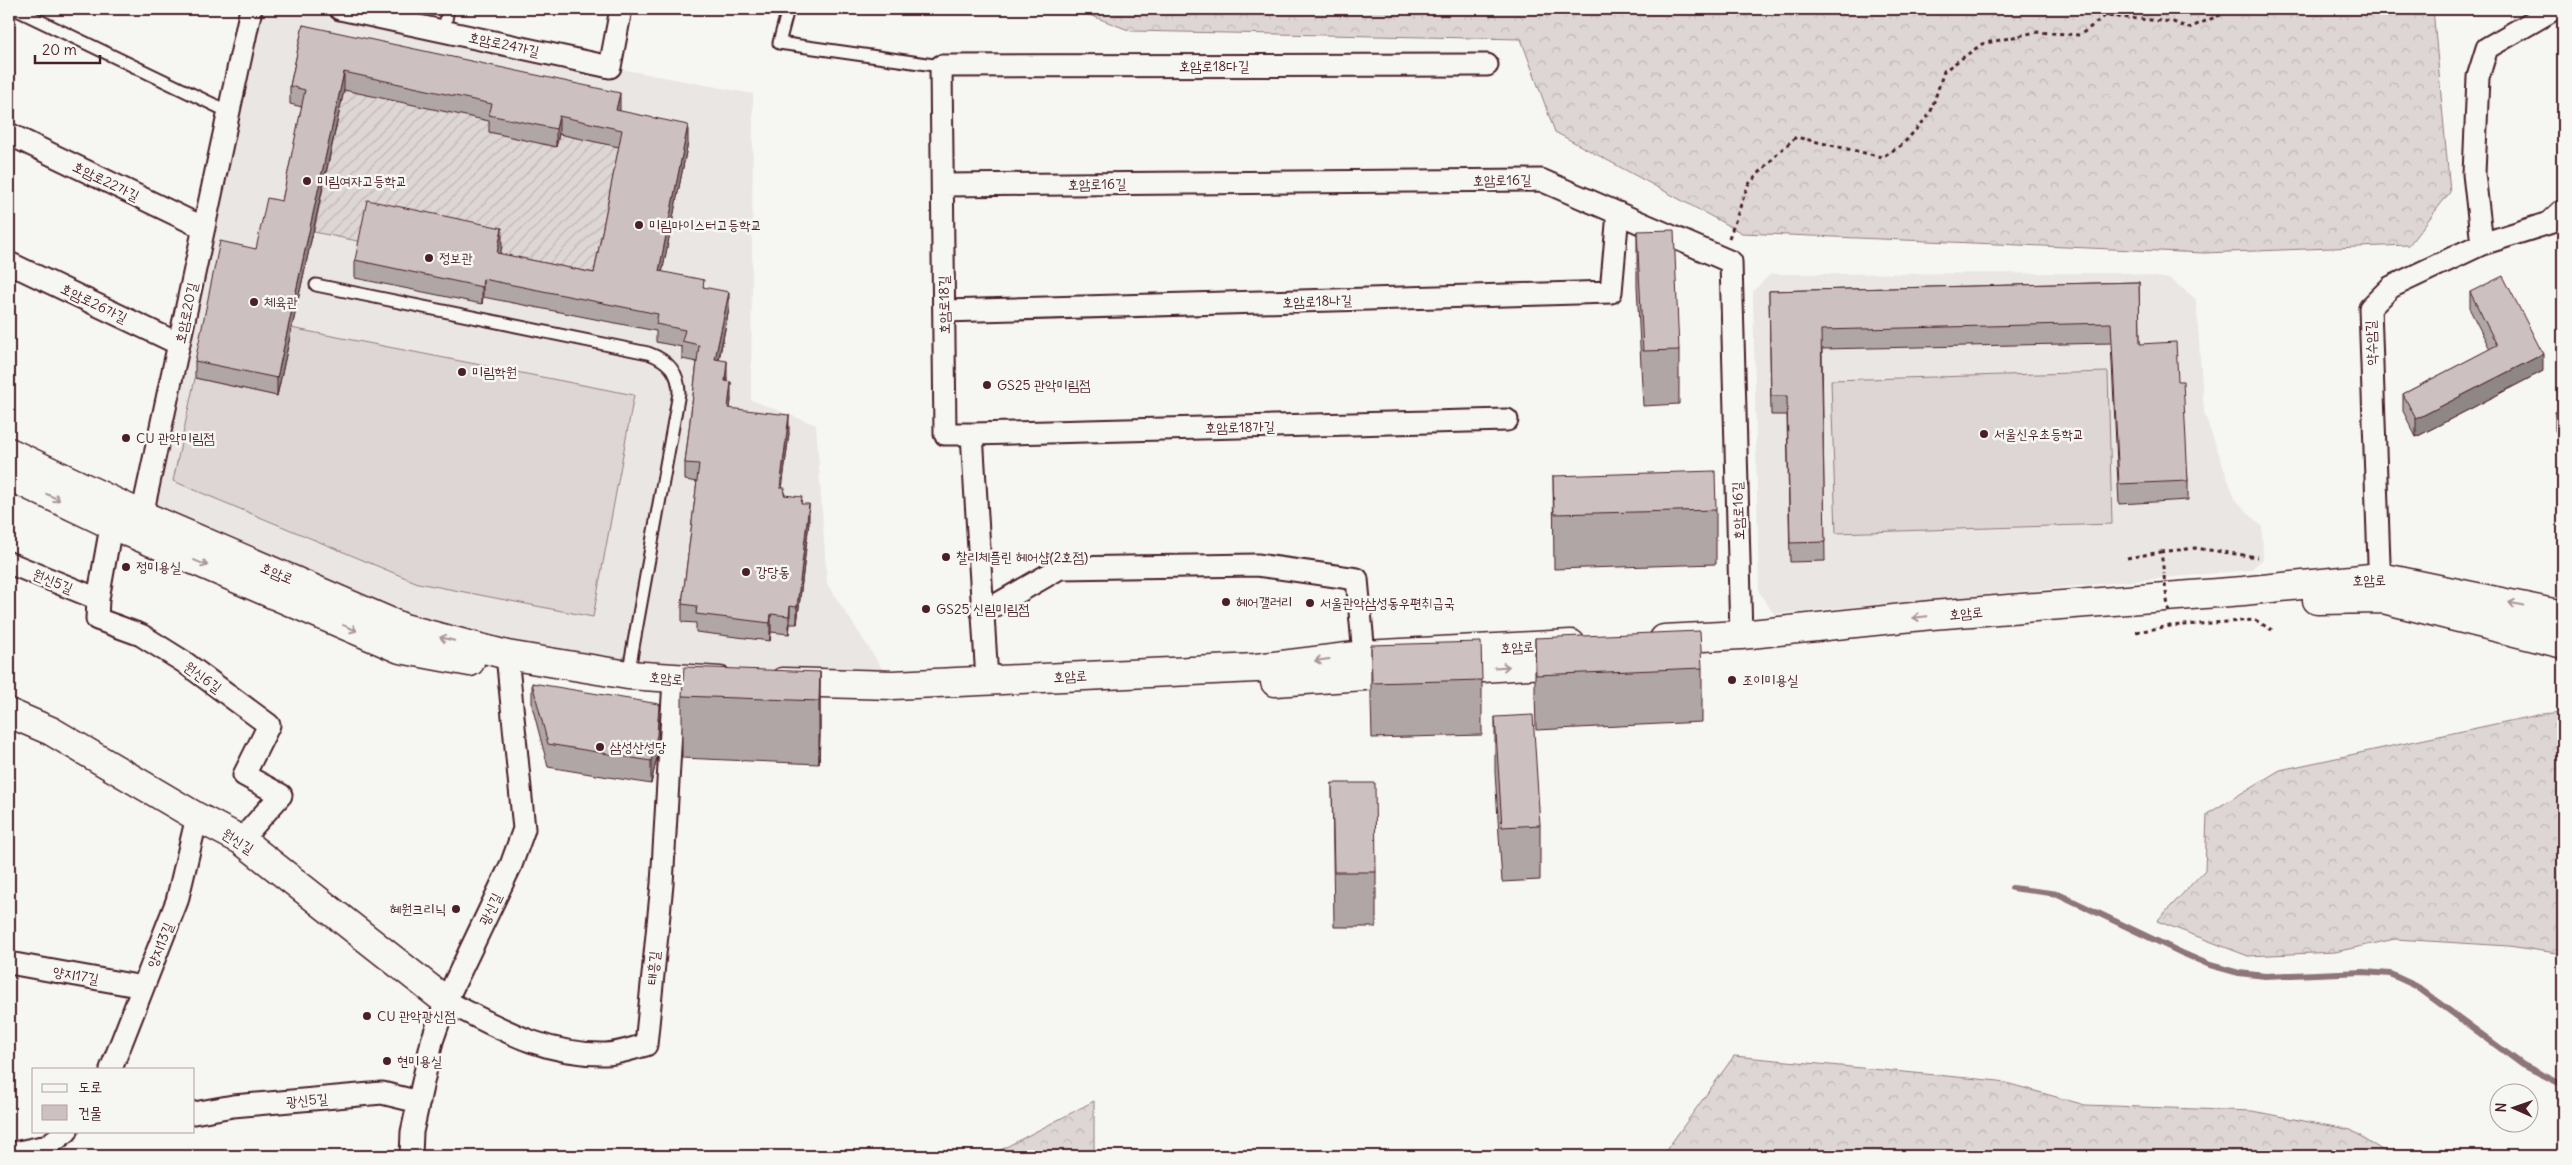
<svg xmlns="http://www.w3.org/2000/svg" width="2572" height="1165" font-family="Delius,'Poor Story',sans-serif">
  <defs>
    <pattern id="forest-crowns" width="20" height="18" patternUnits="userSpaceOnUse" patternTransform="scale(1.25)"><rect width="20" height="18" fill="#ddd6d5"/><path d="M2 6a3 3 0 1 1 6 0M12 15a3 3 0 1 1 6 0" fill="none" stroke="#bfb7b7"/></pattern>
    <pattern id="garden-furrows" width="10" height="10" patternUnits="userSpaceOnUse" patternTransform="scale(1.25)"><rect width="10" height="10" fill="#ddd6d5"/><path d="M-1 1l2-2M0 10L10 0M9 11l2-2" fill="none" stroke="#bfb7b7"/></pattern>
  </defs>
  <rect width="100%" height="100%" fill="#f6f6f2"/>
  <filter id="ink" filterUnits="userSpaceOnUse"><feTurbulence type="fractalNoise" baseFrequency=".02" numOctaves="2"/><feDisplacementMap in="SourceGraphic" scale="10" xChannelSelector="R" yChannelSelector="G"/><feConvolveMatrix kernelMatrix="1 2 1 2 8 2 1 2 1" color-interpolation-filters="sRGB"/></filter>
  <g filter="url(#ink)">
    <path fill="#e9e6e3" d="M251,9H340L610,67L753,94L751,400L816,425L827,584L893,685L507,655L142,515Z
      M2129,273L2170,279L2196,299L2204,413L2235,499L2262,527L2263,559L2250,570L1774,614L1759,592L1753,291L1771,274Z"/>
    <path fill="#ddd6d5" stroke="#947a80" d="M291,328L634,395L593,617L418,583L173,481L195,378L277,396Z
      M2108,372L2112,524L1836,533L1831,380Z"/>
    <path fill="url(#forest-crowns)" stroke="#947a80" d="M1074,9H2433L2450,192L2409,245L2204,253L1742,233L1555,132L1521,39L1131,31Z
      M2563,712V954L2509,946L2395,939L2335,952L2248,956L2157,921L2205,870L2207,814L2280,770L2542,714Z
      M1734,1056L1999,1081L2085,1105L2252,1111L2351,1130L2391,1156H1662Z
      M1094,1101V1156H989Z"/>
    <path fill="url(#garden-furrows)" stroke="#947a80" d="M333,87L492,121L489,132L556,146L559,134L626,148L594,290L314,232L339,113Z"/>
    <g fill="none" stroke-linecap="round" stroke-linejoin="round">
      <path stroke="#8e747a" stroke-width="6" d="M2012,888L2058,894L2182,953L2210,965L2239,973L2265,976L2364,972L2390,974L2416,986L2523,1065L2563,1085"/>
      <g stroke="#4a1f2b" stroke-width="15">
        <path id="lane" d="M15,9L229,112
          M788,9L779,43L941,66
          M444,31L448,9
          M316,285L648,353C667,360 679,371 679,393L628,675"/>
      </g>
      <g stroke="#4a1f2b" stroke-width="25">
        <path id="street" d="M340,9L610,67L621,9
          M9,134L204,228
          M943,185L1541,180L1731,262L1741,635
          M2482,244L2474,174L2478,77L2487,48L2553,10
          M9,263L179,344
          M944,311L1611,292L1618,213
          M972,434L1507,420
          M114,510L98,599L97,619L141,635L184,662L269,725L244,775L281,795L241,840
          M142,515L251,9
          M9,563L98,599
          M2380,591L2370,308L2391,287L2482,244L2549,223L2563,210
          M982,613L1060,568L1257,565L1357,579L1364,655
          M987,680L972,434H945L941,66L1487,65
          M9,963L143,987
          M446,1001C499,1028 543,1055 605,1054C618,1054 633,1048 646,1045L662,884L674,680
          M111,1069L177,901L197,817
          M194,1113L233,1106L382,1093L419,1102
          M9,1154L47,1146L67,1131
          M411,1156L412,1132L432,1041L446,1001L511,865L524,829L507,655"/>
      </g>
      <g stroke="#4a1f2b" stroke-width="31">
        <path id="secondary" d="M9,452L142,515L404,628L507,655L628,675L720,681
          M9,476L112,525L400,649L470,662
          M2317,600L2383,599L2563,644
          M1664,639L1741,635L1932,615L2243,591L2380,577L2563,615
          M783,682L893,685L1256,668L1364,655L1571,644
          M1275,682L1544,664
          M9,713L51,731L197,817L241,840L446,1001"/>
      </g>
      <path stroke="#4a1f2b" stroke-width="3" stroke-dasharray="4 4" stroke-linecap="butt" d="M1729,238L1748,185L1779,152L1796,137L1882,157L1903,144L1930,114L1944,71L1982,44L2036,32L2080,35L2105,16L2173,22L2189,28L2220,15L2225,9
        M2161,552L2195,548L2257,557
        M2127,558L2161,552L2164,574
        M2136,632L2170,626L2255,620L2272,630"/>
      <use href="#lane" stroke="#f6f6f2" stroke-width="11"/>
      <use href="#street" stroke="#f6f6f2" stroke-width="21"/>
      <use href="#secondary" stroke="#f6f6f2" stroke-width="28"/>
      <path stroke="#4a1f2b" stroke-width="3" stroke-dasharray="4 4" stroke-linecap="butt" d="M2164,576L2169,615"/>
    </g>
    <path fill="#afa6a5" stroke="#4a1f2b" d="M303,25L620,111L688,142L662,272L704,287L729,309L719,360L727,378V382L731,400L730,408L789,433L782,488L785,495L802,504L809,522L797,624H790L789,634L771,632L770,641L696,632V623L682,622V604L697,482L685,480V463L697,362L682,359V347L656,342V331L483,297L482,304L355,278V260L502,246L500,254L594,273L619,147L559,134L556,147L489,132V121L344,90L277,396L195,378V361L282,201L302,107L290,104V86Z
      M1637,231L1679,350V404L1643,406L1637,286Z
      M2139,282L2140,344L2178,381L2188,481V500L2119,504L2111,343L1822,349L1825,561L1790,562L1787,415H1771L1769,291Z
      M2470,292L2543,371L2416,437L2403,411V394L2490,349L2470,310Z
      M2563,408V446L2555,430V412Z
      M1553,476L1716,510V564L1554,569Z
      M1535,638L1702,668V722L1536,730L1535,693Z
      M1371,645L1482,680V735L1372,738L1371,700Z
      M820,672V735L819,764L682,758V696Z
      M532,683L659,727L657,757L651,784L548,767L532,706Z
      M1495,717L1540,825V880L1502,882L1495,772Z
      M1332,783L1376,872V927H1334Z"/>
    <path fill="#8f8786" stroke="#4a1f2b" d="M344,72V90L277,396V378Z
      M620,93V110L616,128V110Z
      M559,116V134L556,147V129Z
      M688,125V142L659,289V271Z
      M502,228V246L497,270V253Z
      M483,279V297L482,304V287Z
      M729,292V309L715,377V359Z
      M2543,354V371L2416,437V419Z
      M727,361V378L725,399V381Z
      M731,382V400L728,425V408Z
      M789,415V433L780,505V488Z
      M809,504V522L797,624V607Z
      M790,606V624L789,634V616Z
      M771,614V632L770,641V623Z
      M820,672V735L819,764V701Z
      M659,704V727L657,757L651,784V761Z"/>
    <path fill="#ccc1c0" stroke="#4a1f2b" d="M303,25L620,93L616,110L688,125L659,271L704,280L703,287L729,292L715,359L727,361L725,381L731,382L728,408L789,415L780,488H785L784,495L802,497L801,504H809L797,607L790,606L789,616L771,614L770,623L696,614L697,606L682,604L699,464L685,463L699,345L682,341L685,330L656,324L658,314L483,279L482,287L355,260L367,200L502,228L497,253L594,273L622,130L559,116L556,129L489,115L492,104L344,72L277,378L195,361L220,241L256,249L267,198L282,201L305,90L290,86Z
      M1674,230L1679,350L1643,351L1637,231Z
      M2503,276L2543,354L2416,419L2403,394L2497,345L2470,292Z
      M2139,282L2140,344L2176,342L2178,381H2183L2188,481L2119,484L2111,323L1821,330L1825,542L1790,543L1787,396H1771L1769,291Z
      M2563,408V428L2555,412Z
      M1715,471L1716,510L1554,514L1553,476Z
      M1700,631L1702,668L1536,675L1535,638Z
      M1481,642L1482,680L1372,683L1371,645Z
      M684,667L820,672L819,701L682,696Z
      M532,683L659,704L657,735L651,761L548,744Z
      M1533,715L1540,825L1502,827L1495,717Z
      M1332,783H1375L1376,872H1334Z"/>
    <defs><path id="oneway-shaft" d="M-6 0H5M1.5-3L5.5 0L1.5 3" fill="none" stroke-width="1.6" stroke-linecap="round" stroke-linejoin="round" transform="scale(1.25)"/></defs>
    <g stroke="#a99598">
      <use href="#oneway-shaft" transform="translate(53 497) rotate(25)"/>
      <use href="#oneway-shaft" transform="translate(201 563) rotate(23)"/>
      <use href="#oneway-shaft" transform="translate(2516 604) rotate(-169)"/>
      <use href="#oneway-shaft" transform="translate(1920 617) rotate(174)"/>
      <use href="#oneway-shaft" transform="translate(350 628) rotate(23)"/>
      <use href="#oneway-shaft" transform="translate(447 639) rotate(-166)"/>
      <use href="#oneway-shaft" transform="translate(1322 660) rotate(173)"/>
      <use href="#oneway-shaft" transform="translate(1502 667) rotate(-4)"/>
    </g>
  </g>
  <g fill="#4a1f2b" stroke="#f6f6f2" stroke-width="2">
    <circle cx="307" cy="181" r="5"/>
    <circle cx="639" cy="225" r="5"/>
    <circle cx="429" cy="258" r="5"/>
    <circle cx="254" cy="302" r="5"/>
    <circle cx="462" cy="372" r="5"/>
    <circle cx="987" cy="385" r="5"/>
    <circle cx="1984" cy="434" r="5"/>
    <circle cx="126" cy="438" r="5"/>
    <circle cx="946" cy="557" r="5"/>
    <circle cx="126" cy="567" r="5"/>
    <circle cx="746" cy="572" r="5"/>
    <circle cx="1226" cy="602" r="5"/>
    <circle cx="1310" cy="603" r="5"/>
    <circle cx="926" cy="609" r="5"/>
    <circle cx="1732" cy="680" r="5"/>
    <circle cx="600" cy="747" r="5"/>
    <circle cx="456" cy="909" r="5"/>
    <circle cx="367" cy="1016" r="5"/>
    <circle cx="387" cy="1061" r="5"/>
  </g>
  <g text-anchor="middle" stroke-width="5" stroke-linejoin="round" paint-order="stroke">
    <g font-size="14" fill="#4a1f2b" stroke="#f6f6f2">
      <text transform="translate(504 44) rotate(12)" y="5">호암로24가길</text>
      <text x="1214" y="71">호암로18다길</text>
      <text transform="translate(1502 180) rotate(-1)" y="5">호암로16길</text>
      <text transform="translate(106 181) rotate(26)" y="5">호암로22가길</text>
      <text transform="translate(1097 184) rotate(-1)" y="5">호암로16길</text>
      <text transform="translate(1317 301) rotate(-2)" y="5">호암로18나길</text>
      <text transform="translate(94 303) rotate(26)" y="5">호암로26가길</text>
      <text transform="translate(944 305) rotate(-91)" y="5">호암로18길</text>
      <text transform="translate(186 313) rotate(-78)" y="5">호암로20길</text>
      <text transform="translate(2371 343) rotate(-92)" y="5">약수암길</text>
      <text transform="translate(1240 427) rotate(-1)" y="5">호암로18가길</text>
      <text transform="translate(1738 511) rotate(-92)" y="5">호암로16길</text>
      <text transform="translate(277 573) rotate(23)" y="5">호암로</text>
      <text transform="translate(2369 580) rotate(-1)" y="5">호암로</text>
      <text transform="translate(53 581) rotate(22)" y="5">원신5길</text>
      <text transform="translate(1966 613) rotate(-5)" y="5">호암로</text>
      <text transform="translate(1517 647) rotate(-3)" y="5">호암로</text>
      <text transform="translate(1070 676) rotate(-3)" y="5">호암로</text>
      <text transform="translate(203 677) rotate(36)" y="5">원신6길</text>
      <text transform="translate(666 678) rotate(5)" y="5">호암로</text>
      <text transform="translate(238 841) rotate(32)" y="5">원신길</text>
      <text transform="translate(490 909) rotate(-65)" y="5">광신길</text>
      <text transform="translate(160 945) rotate(-68)" y="5">양지13길</text>
      <text transform="translate(653 968) rotate(-85)" y="5">태흥길</text>
      <text transform="translate(76 975) rotate(10)" y="5">양지17길</text>
      <text transform="translate(307 1100) rotate(-5)" y="5">광신5길</text>
    </g>
    <g font-size="14" fill="#4a1f2b" stroke="#f6f6f2" text-anchor="start">
      <text x="317" y="186">미림여자고등학교</text>
      <text x="649" y="230">미림마이스터고등학교</text>
      <text x="439" y="263">정보관</text>
      <text x="264" y="307">체육관</text>
      <text x="472" y="377">미림학원</text>
      <text x="997" y="390">GS25 관악미림점</text>
      <text x="1994" y="439">서울신우초등학교</text>
      <text x="136" y="443">CU 관악미림점</text>
      <text x="956" y="562">찰리체플린 헤어샵(2호점)</text>
      <text x="136" y="572">정미용실</text>
      <text x="756" y="577">강당동</text>
      <text x="1236" y="607">헤어갤러리</text>
      <text x="1320" y="608">서울관악삼성동우편취급국</text>
      <text x="936" y="614">GS25 신림미림점</text>
      <text x="1742" y="685">조이미용실</text>
      <text x="610" y="752">삼성산성당</text>
      <text x="446" y="914" text-anchor="end">혜원크리닉</text>
      <text x="377" y="1021">CU 관악광신점</text>
      <text x="397" y="1066">현미용실</text>
    </g>
  </g>
  <rect width="2572" height="1165" fill="none" stroke="#f6f6f2" stroke-width="30"/>
  <rect x="15" y="15" width="2542" height="1135" fill="none" stroke="#4a1f2b" stroke-width="2" filter="url(#ink)"/>
  <rect x="32" y="1068" width="162" height="65" fill="#f6f6f2" stroke="#b1a0a2"/>
  <rect x="42" y="1084" width="25" height="8" fill="#f6f6f2" stroke="#b1a0a2"/>
  <text x="78" y="1092" font-size="15" fill="#4a1f2b">도로</text>
  <rect x="42" y="1105" width="25" height="15" fill="#ccc1c0" stroke="#b1a0a2"/>
  <text x="78" y="1118" font-size="15" fill="#4a1f2b">건물</text>
  <g transform="translate(2514 1108) rotate(272)"><circle r="24" fill="#f6f6f2" stroke="#b1a0a2"/>
  <path d="M0-4L9 19L0 12L-9 19Z" fill="#4a1f2b"/>
  <text y="-8" font-size="14" font-weight="bold" text-anchor="middle" fill="#4a1f2b">N</text>
  </g>
  <path d="M35 55v8h65v-8" fill="none" stroke="#4a1f2b" stroke-width="2.5"/>
  <text x="42" y="55" font-size="15" fill="#4a1f2b" stroke="#f6f6f2" stroke-width="4" paint-order="stroke">20 m</text>
</svg>
